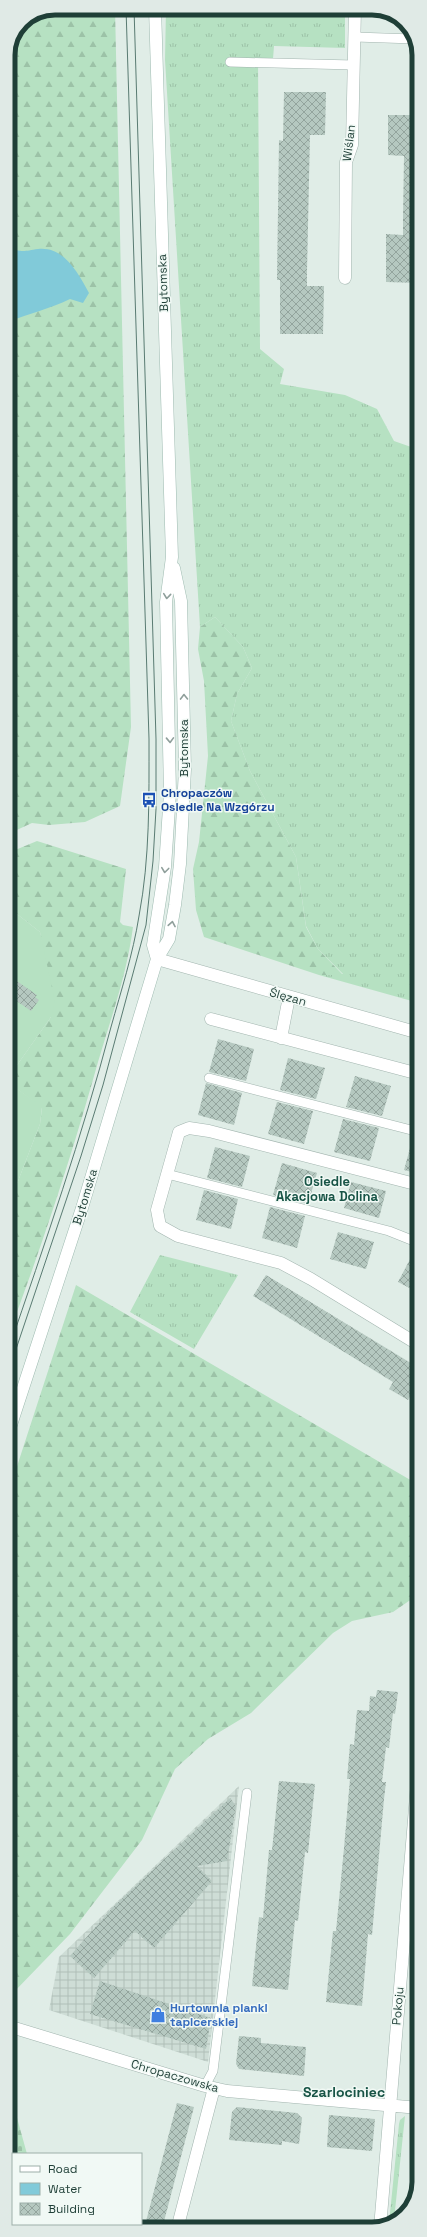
<svg xmlns="http://www.w3.org/2000/svg" width="427" height="2237" font-family="'Space Grotesk',sans-serif">
  <defs>
    <pattern id="industrial-grid" width="8" height="8" patternUnits="userSpaceOnUse"><rect width="8" height="8" fill="#ceddd6"/><path d="M0 4h8M4 0v8" fill="none" stroke="#b0bfb8"/></pattern>
    <pattern id="grass-tufts" width="24" height="20" patternUnits="userSpaceOnUse"><rect width="24" height="20" fill="#b6e1c2"/><path d="M3 7l-1-3M5 7V3M7 7l1-3M15 17l-1-3M17 17v-4M19 17l1-3" fill="none" stroke="#9cc2a7"/></pattern>
    <pattern id="forest-firs" width="22" height="20" patternUnits="userSpaceOnUse"><rect width="22" height="20" fill="#b6e1c2"/><path d="M5 1l3.5 6h-7zM16 11l3.5 6h-7z" fill="#9cc2a7"/></pattern>
    <pattern id="cemetery-stones" width="16" height="16" patternUnits="userSpaceOnUse"><rect width="16" height="16" fill="#b6e1c2"/><path d="M2 7V4a2 2 0 0 1 4 0v3zM10 15v-3a2 2 0 0 1 4 0v3z" fill="#9cc2a7"/></pattern>
    <pattern id="building-cross-hatch" width="8" height="8" patternUnits="userSpaceOnUse"><rect width="8" height="8" fill="#b5c8c0"/><path d="M0 0l8 8M0 8l8-8" fill="none" stroke="#93a49d"/></pattern>
  </defs>
  <rect width="100%" height="100%" fill="#e0ede7"/>
  <path fill="url(#industrial-grid)" d="M239,1786L208,2062L49,2010L59,1957Z"/>
  <path fill="url(#grass-tufts)" d="M166,8H345V48L274,46L273,59H258L260,349L284,369L280,384L345,395L377,409L394,441L414,448H419V1003L319,975L343,974L318,949L306,926L296,857L250,771L231,721L237,694L252,668L243,647L215,617L200,627L165,60Z
    M160,1255L238,1275L194,1349L130,1312Z
    M405,2116L394,2220L389,2223L399,2124L400,2120Z"/>
  <path fill="url(#forest-firs)" d="M55,8H115L131,727L120,806L85,822L49,825L32,823L8,834V54L22,22Z
    M215,617L243,647L252,668L237,694L231,721L250,771L296,857L306,927L318,949L343,975H319L204,937L196,910L193,869L199,842L208,756L204,681L198,649L200,627Z
    M37,841L126,869L120,922L123,925L133,927C127,974 111,1018 98,1062C72,1155 42,1246 8,1336V1207L40,1124L42,1108L8,1082V1078L51,1017L40,932L8,907V853Z
    M76,1285L419,1485V1594L393,1612L352,1621L333,1633L251,1713L208,1739L175,1769L142,1840L70,1934L13,1993H8V1494Z"/>
  <path fill="url(#cemetery-stones)" d="M8,2085L27,2154H13V2198L8,2189Z"/>
  <path fill="#b6e1c2" d="M8,907L40,932L55,1002L51,1017L8,1078Z
    M8,1082L42,1107L40,1124L8,1207Z"/>
  <path fill="#81cad9" d="M8,247C22,253 24,251 38,249C64,246 78,273 89,293L83,303L70,299C50,309 29,313 9,322L8,326Z
    M419,474V547C407,528 410,496 415,476Z"/>
  <path fill="url(#building-cross-hatch)" d="M284,92H326L325,135H310L307,271V286H324L323,334H280V280H277L279,140L283,141Z
    M388,115H419V283L386,282V234L403,235V219L404,156L388,155Z
    M8,975L37,995L35,997L39,1000L31,1011L8,995Z
    M218,1039L254,1049L246,1081L209,1072Z
    M288,1058L325,1068L316,1099L280,1090Z
    M355,1076L391,1086L382,1116L346,1107Z
    M206,1083L242,1093L234,1125L198,1115Z
    M277,1102L313,1111L304,1144L268,1134Z
    M343,1119L379,1128L370,1161L334,1152Z
    M413,1137L419,1138V1174L404,1170Z
    M215,1147L250,1156L242,1187L207,1178Z
    M282,1163L317,1173L308,1204L273,1195Z
    M351,1182L386,1191L379,1218L344,1208Z
    M204,1190L238,1199L231,1229L196,1220Z
    M270,1207L305,1216L297,1248L262,1238Z
    M338,1232L374,1242L366,1269L330,1259Z
    M416,1248L419,1249V1293L398,1282Z
    M266,1275L419,1368V1380L408,1400L389,1389L393,1382L253,1296Z
    M377,1690L398,1692L395,1714L393,1713L389,1748L386,1747L382,1782H386L384,1799L372,1935L368,1934L362,2006L326,2002L333,1931H336L344,1848L350,1779H347L350,1744L354,1745L357,1710L369,1711L370,1696L376,1697Z
    M279,1781L315,1784L308,1853L305,1852L298,1921L295,1920L288,1990L252,1986L259,1917L263,1918L269,1850H272Z
    M230,1798L236,1806L227,1861L197,1866L212,1881L154,1948L135,1931L94,1978L70,1956L113,1907Z
    M100,1981L211,2018L206,2049L90,2014Z
    M239,2036L261,2038V2043L306,2047L304,2076L239,2069L236,2064Z
    M177,2103L194,2107L162,2229H144Z
    M237,2107L297,2113L302,2118L299,2144L282,2141V2145L229,2140L232,2112Z
    M329,2115L375,2119L372,2151L327,2147Z"/>
  <g fill="none" stroke-linecap="round" stroke-linejoin="round">
    <g stroke="#a2b5af" stroke-width="10">
      <path id="lane" d="M355,37L414,39
        M230,62L354,65
        M209,1078L419,1132
        M167,1174L389,1231L419,1243
        M205,2086L213,2071L247,1793"/>
    </g>
    <g stroke="#a2b5af" stroke-width="13">
      <path id="street" d="M345,278L346,162L352,145L355,8
        M157,959L419,1033
        M211,1019L419,1074
        M281,1038L289,997
        M419,1185L209,1131L189,1128L179,1132L157,1210L160,1226L178,1236L281,1263L311,1279L419,1345
        M8,2026L205,2086L227,2091L419,2108
        M380,2228L419,1760
        M177,2229L214,2088"/>
    </g>
    <g stroke="#9dbab0" stroke-width="13">
      <path id="secondary" d="M155,8L172,557L166,602L170,793L165,867L153,945L157,959
        M8,1434L82,1208L157,959L169,939L175,905L180,864L185,769L181,601L174,568"/>
    </g>
    <use href="#lane" stroke="#fff" stroke-width="9"/>
    <use href="#street" stroke="#fff" stroke-width="12"/>
    <use href="#secondary" stroke="#fff" stroke-width="12"/>
    <path stroke="#597b72" stroke-width="1" d="M8,1351C45,1243 82,1137 111,1027C121,991 133,954 139,916C150,858 149,798 149,739L126,8
      M8,1373L81,1156L103,1085L146,925L153,861L156,809V739L134,8"/>
  </g>
  <defs><path id="oneway-chevron" d="M-2-3.5L2.5 0L-2 3.5" fill="none" stroke-width="1.6" stroke-linecap="round" stroke-linejoin="round"/></defs>
  <g stroke="#8f9f9b">
    <use href="#oneway-chevron" transform="translate(167 596) rotate(96)"/>
    <use href="#oneway-chevron" transform="translate(184 697) rotate(-91)"/>
    <use href="#oneway-chevron" transform="translate(170 740) rotate(88)"/>
    <use href="#oneway-chevron" transform="translate(165 870) rotate(97)"/>
    <use href="#oneway-chevron" transform="translate(172 924) rotate(-80)"/>
  </g>
  <defs>
    <g id="bus-bare" transform="scale(1.2)"><path d="M-5-6H5V4H4V6H2V4H-2V6H-4V4H-5ZM-3.5-4V0h7V-4ZM-3.5 1.2v1.5H-2V1.2ZM2 1.2v1.5H3.5V1.2Z" fill="#1a4fb4" stroke="#f1f9f5" stroke-width="2.5" paint-order="stroke"/></g>
    <g id="shop-bare" transform="scale(1.2)"><path d="M-5-2.5h2.3a2.7 3.5 0 0 1 5.4 0H5L5.5 6h-11ZM-1.5-2.5h3a1.5 2.3 0 0 0-3 0Z" fill="#3f7fe0" stroke="#f1f9f5" stroke-width="2.5" paint-order="stroke"/></g>
  </defs>
  <g fill-rule="evenodd">
    <use href="#bus-bare" x="149" y="800"/>
    <use href="#shop-bare" x="158" y="2015"/>
  </g>
  <g text-anchor="middle" stroke-width="3" stroke-linejoin="round" paint-order="stroke">
    <g font-size="12" fill="#1f3f37" stroke="#f1f9f5">
      <text transform="translate(349 143) rotate(-83)" y="4">Wiślan</text>
      <text transform="translate(163 283) rotate(-92)" y="4">Bytomska</text>
      <text transform="translate(184 748) rotate(-90)" y="4">Bytomska</text>
      <text transform="translate(288 997) rotate(16)" y="4">Ślęzan</text>
      <text transform="translate(85 1197) rotate(-73)" y="4">Bytomska</text>
      <text transform="translate(398 2006) rotate(-85)" y="4">Pokoju</text>
      <text transform="translate(175 2076) rotate(16)" y="4">Chropaczowska</text>
    </g>
    <g font-size="12" font-weight="bold" fill="#164399" stroke="#f1f9f5" text-anchor="start">
      <text x="161" y="797">Chropaczów<tspan x="161" dy="14">Osiedle Na Wzgórzu</tspan></text>
    </g>
    <g font-size="12" font-weight="bold" fill="#366cbe" stroke="#f1f9f5" text-anchor="start">
      <text x="170" y="2012">Hurtownia pianki<tspan x="170" dy="14">tapicerskiej</tspan></text>
    </g>
    <g font-size="13" font-weight="bold" fill="#185446" stroke="#f1f9f5">
      <text x="327" y="1186">Osiedle<tspan x="327" dy="15">Akacjowa Dolina</tspan></text>
    </g>
    <g font-size="14" font-weight="bold" fill="#185446" stroke="#f1f9f5">
      <text x="344" y="2097">Szarlociniec</text>
    </g>
  </g>
  <path d="M0 0H427V2237H0ZM55 15H372A40 40 0 0 1 412 55V2182A40 40 0 0 1 372 2222H55A40 40 0 0 1 15 2182V55A40 40 0 0 1 55 15Z" fill="#e0eae6" fill-rule="evenodd"/>
  <path fill="none" stroke="#1f3f37" stroke-width="5" d="M55 15H372A40 40 0 0 1 412 55V2182A40 40 0 0 1 372 2222H55A40 40 0 0 1 15 2182V55A40 40 0 0 1 55 15Z"/>
  <rect x="12" y="2153" width="130" height="72" fill="#f1f9f5" stroke="#9dafa9"/>
  <rect x="20" y="2166" width="20" height="6" fill="#ffffff" stroke="#9dafa9"/>
  <text x="48" y="2173" font-size="12" fill="#1f3f37">Road</text>
  <rect x="20" y="2183" width="20" height="12" fill="#81cad9" stroke="#9dafa9"/>
  <text x="48" y="2193" font-size="12" fill="#1f3f37">Water</text>
  <rect x="20" y="2203" width="20" height="12" fill="url(#building-cross-hatch)" stroke="#9dafa9"/>
  <text x="48" y="2213" font-size="12" fill="#1f3f37">Building</text>
</svg>
